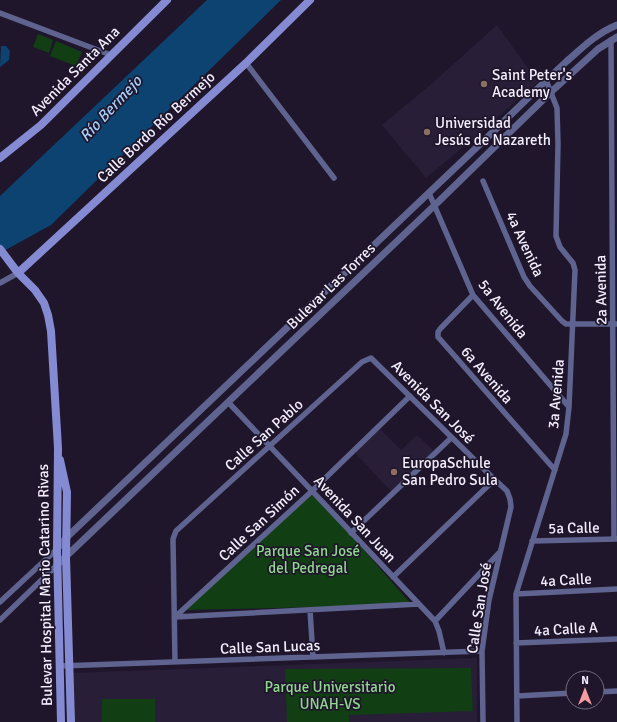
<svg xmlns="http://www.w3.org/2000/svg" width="617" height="722" font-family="Signika,sans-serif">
  <rect width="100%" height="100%" fill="#1f162b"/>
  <path fill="#281e38" d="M497,25L538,82L473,139L426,178L382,125L429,86Z
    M379,428L401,450L417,435L436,453L392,492L354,452Z
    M477,658V722H73L70,673Z"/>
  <path fill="#123e14" d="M38,34L53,40L49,53L33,47Z
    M56,41L82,52L76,66L50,56Z
    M312,491L412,605L183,610Z
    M471,668L473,711L349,715V722H287L285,669Z
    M102,699H155V722H102Z"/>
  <path fill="#0c4371" d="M207,0H281L51,225L0,253V196Z
    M1,46H6L10,51L9,60L0,67Z"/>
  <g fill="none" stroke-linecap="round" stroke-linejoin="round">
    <path stroke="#5e638f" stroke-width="5.5" d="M0,13L111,55
      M611,40L614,539
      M246,63L334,178
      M483,181L524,277L530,286L562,321L566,324H617
      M429,193L473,295L569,407
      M0,283L18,273
      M473,295L440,329L438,332V337L555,470
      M228,402L435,621L439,631L444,653
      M351,533L451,438
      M532,541L617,539
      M393,577L494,480
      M516,594L617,589
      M0,602L57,549
      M310,610L313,657
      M175,617L312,491L410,396
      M175,617L419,604
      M0,620L57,565
      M435,621L499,553
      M516,643L617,639
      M175,662L173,539L176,531L362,362L371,358L491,476L507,491L510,499L511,507L489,600L482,651L483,722
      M60,666L482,651
      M597,692L617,691
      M517,696L573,693
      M517,722L516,594L566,434L569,407L575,270L573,263L560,247L556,236L558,144L557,108L546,80"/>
    <path stroke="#5e638f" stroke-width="7" d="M57,549L66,538L496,129C520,106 543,83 567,61C583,47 597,33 617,25
      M57,565L434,206L551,92L598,49L617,37"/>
    <path stroke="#848bd2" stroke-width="8" d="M0,158L41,125L167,0
      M0,249L18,273L35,290L44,303L48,315L51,331L58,448L57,549L61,722
      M18,273L246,63L310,0
      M60,460L67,492L66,557L71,722"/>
  </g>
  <g fill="#8d6e63" stroke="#1f162b" stroke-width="1.5">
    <circle cx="484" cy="84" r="4"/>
    <circle cx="427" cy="132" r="4"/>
    <circle cx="394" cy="472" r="4"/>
  </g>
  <g text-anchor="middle" stroke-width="3.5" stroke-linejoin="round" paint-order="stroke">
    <g font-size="15" fill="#f3eefd" stroke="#1f162b">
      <text transform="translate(75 71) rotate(-45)" y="5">Avenida Santa Ana</text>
      <text transform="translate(156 127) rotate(-43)" y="5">Calle Bordo Río Bermejo</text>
      <text transform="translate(525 244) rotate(65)" y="5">4a Avenida</text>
      <text transform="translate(331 286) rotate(-44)" y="5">Bulevar Las Torres</text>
      <text transform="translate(601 290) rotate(-91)" y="5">2a Avenida</text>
      <text transform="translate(503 309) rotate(52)" y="5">5a Avenida</text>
      <text transform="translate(487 375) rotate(49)" y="5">6a Avenida</text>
      <text transform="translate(556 394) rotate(-85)" y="5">3a Avenida</text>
      <text transform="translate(433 402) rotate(45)" y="5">Avenida San José</text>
      <text transform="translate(264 435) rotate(-42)" y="5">Calle San Pablo</text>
      <text transform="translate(355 519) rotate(47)" y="5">Avenida San Juan</text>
      <text transform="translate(259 523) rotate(-43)" y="5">Calle San Simón</text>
      <text transform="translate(574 528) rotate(-1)" y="5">5a Calle</text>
      <text transform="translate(566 580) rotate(-3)" y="5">4a Calle</text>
      <text transform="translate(45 585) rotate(-91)" y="5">Bulevar Hospital Mario Catarino Rivas</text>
      <text transform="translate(479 608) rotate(-81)" y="5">Calle San José</text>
      <text transform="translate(566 629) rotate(-3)" y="5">4a Calle A</text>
      <text transform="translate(270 647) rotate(-2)" y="5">Calle San Lucas</text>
    </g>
    <g font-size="15" fill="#f3eefd" stroke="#1f162b" text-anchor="start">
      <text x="492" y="80">Saint Peter's<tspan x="492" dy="17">Academy</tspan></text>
      <text x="435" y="128">Universidad<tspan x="435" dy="17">Jesús de Nazareth</tspan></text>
      <text x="402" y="468">EuropaSchule<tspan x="402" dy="17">San Pedro Sula</tspan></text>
    </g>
    <g font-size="15" fill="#8ed78d" stroke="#1f162b">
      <text x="308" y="556">Parque San José<tspan x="308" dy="17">del Pedregal</tspan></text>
      <text x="330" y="692">Parque Universitario<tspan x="330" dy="17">UNAH-VS</tspan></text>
    </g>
    <g font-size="16" font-style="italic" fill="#a4cefa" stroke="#1f162b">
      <text transform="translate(110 108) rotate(-47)" y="6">Río Bermejo</text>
    </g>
  </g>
  <g transform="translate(585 690)"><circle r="19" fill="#1f162b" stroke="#746c7f"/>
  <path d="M0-3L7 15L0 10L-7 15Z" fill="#f49b9f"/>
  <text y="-6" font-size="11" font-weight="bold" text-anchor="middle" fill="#f3eefd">N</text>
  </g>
</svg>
